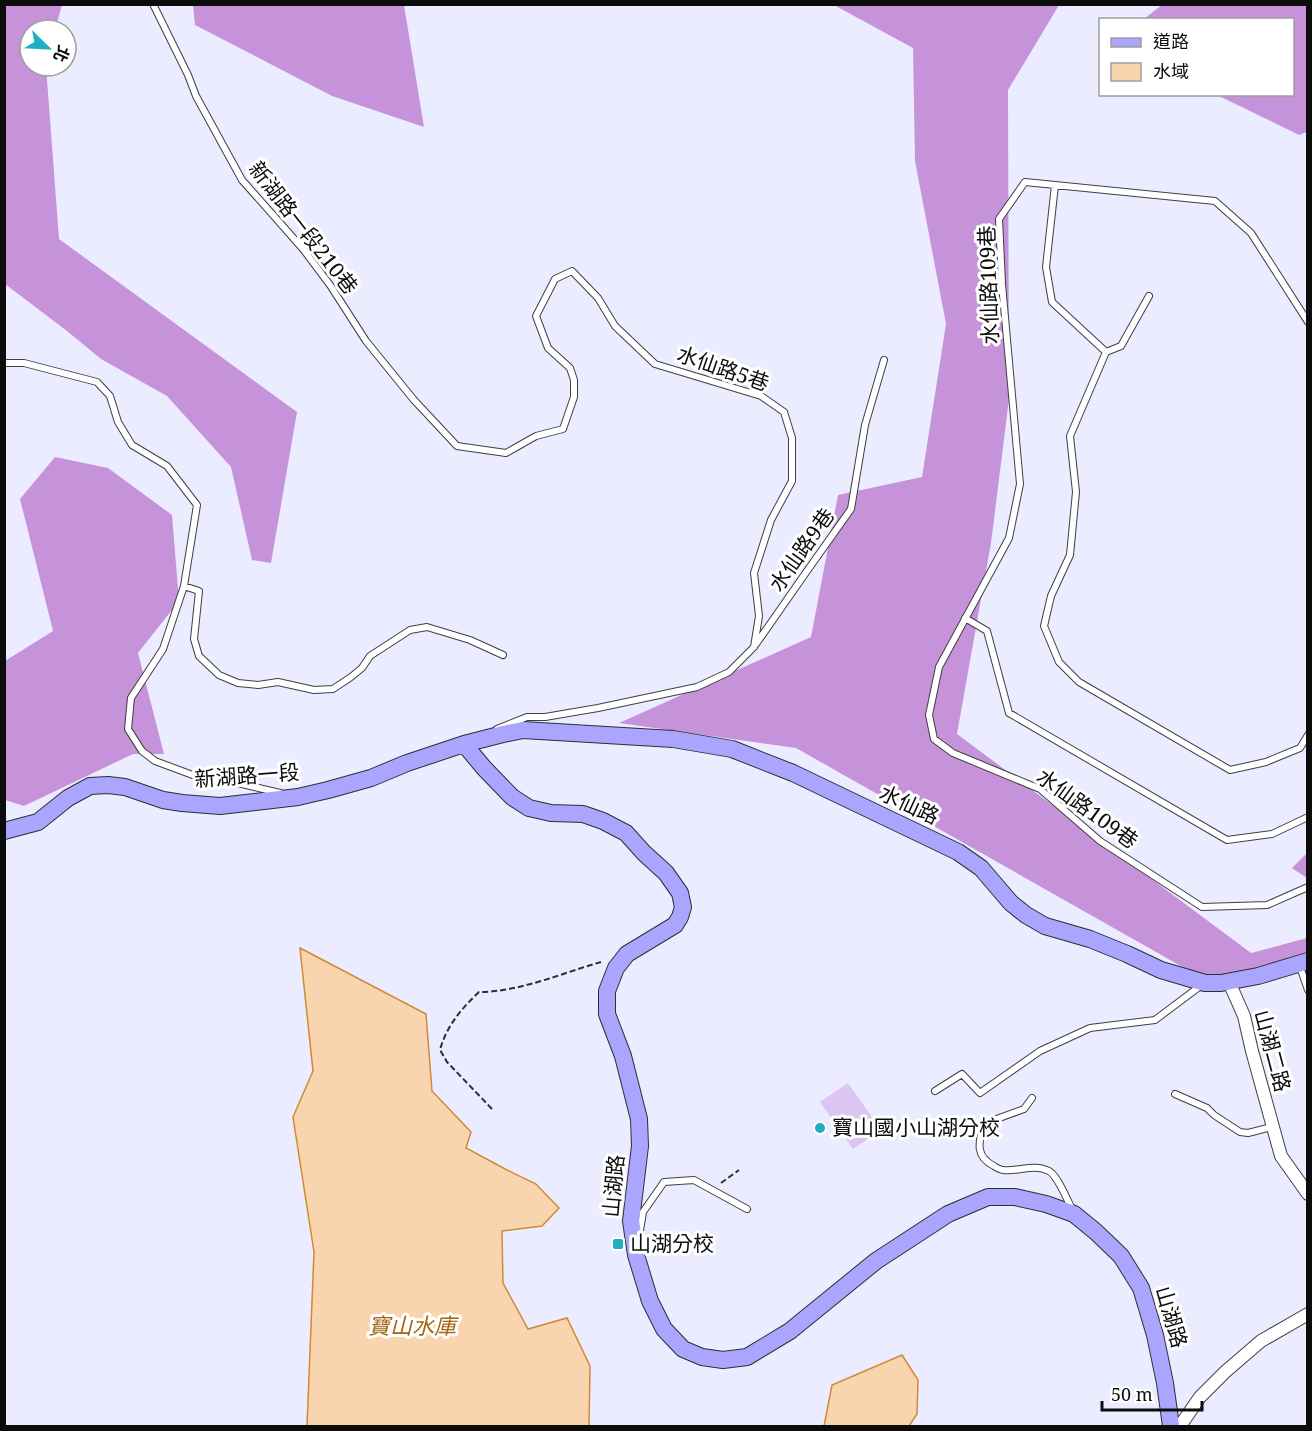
<svg xmlns="http://www.w3.org/2000/svg" width="1312" height="1431" font-family="'Noto Serif','Noto Sans TC',serif">
  <rect width="100%" height="100%" fill="#ebecff"/>
  <path fill="#c693db" d="M1163,4L1307,5V132L1299,135L1217,95L1292,94V20L1144,19Z
    M4,5H62L55,30H30V66H46L59,239L297,412L271,563L252,560L231,467L167,396L101,359L67,331L5,284Z
    M193,5H404L424,127L332,96L195,25Z
    M834,5H1059L1008,90L1009,399L991,543L957,734L1251,953L1307,938V962L1209,982L796,748L619,723L811,637L838,495L922,477L946,324L915,161L913,48Z
    M55,457L108,468L172,515L179,601L138,653L164,754H133L24,806L5,800V661L53,631L20,499Z
    M1307,853V878L1292,868Z"/>
  <path fill="#dcc6f1" d="M848,1083L881,1130L853,1149L820,1102Z"/>
  <path fill="#f8d5ae" stroke="#d18a33" stroke-width="1.5" d="M300,948L426,1014L432,1091L471,1132L466,1148L507,1170L536,1184L559,1208L542,1226L502,1231L503,1283L528,1329L567,1318L590,1366L589,1426H307L314,1252L293,1117L313,1071Z
    M902,1355L918,1380L917,1414L909,1426H824L832,1385Z"/>
  <g fill="none" stroke-linecap="round" stroke-linejoin="round">
    <g stroke="#3f3f3f" stroke-width="8">
      <path id="lane" d="M153,4L188,75L196,96L242,180L303,249L330,285L366,341L414,400L457,446L506,453L536,436L563,429L574,397V380L570,368L548,348L536,316L555,279L572,271L598,298L615,326L655,364L761,396L784,412L792,438V481L771,520L754,573L759,616L754,647L729,672L697,687L598,708L545,717H527L497,729
        M1055,185L1046,267L1052,302L1106,352L1070,436L1076,492L1070,555L1051,596L1044,626L1059,662L1079,682L1230,770L1266,762L1300,748L1308,735
        M1308,322L1251,233L1215,201L1025,182L999,219L1002,284L1020,484L1009,538L939,667L929,715L934,739L953,753L1040,789L1100,841L1202,907L1267,905L1308,887
        M1106,352L1121,346L1149,296
        M4,363H24L97,382L110,396L118,422L132,445L167,466L197,505L184,586L163,649L131,698L128,729L142,751L155,761L198,777L242,784L280,793
        M184,586L199,591L194,639L199,656L219,675L238,683L258,685L278,682L314,690L333,689L351,677L362,668L370,656L410,630L427,627L470,640L503,655
        M965,618L987,631L1009,713L1227,840L1272,834L1308,817
        M756,644L807,571L851,509L865,425L884,360
        M1299,964L1308,990
        M935,1091L962,1074L980,1093L1040,1051L1090,1028L1155,1020L1203,984
        M1175,1094L1207,1108L1214,1115L1240,1132L1248,1133L1272,1127
        M1032,1098L1024,1109L991,1121L983,1126C978,1144 976,1157 994,1166C995,1167 1001,1170 1003,1170C1018,1172 1034,1163 1049,1171C1058,1176 1067,1200 1073,1211
        M639,1237L643,1212L664,1182L694,1180L747,1209"/>
    </g>
    <g stroke="#3f3f3f" stroke-width="14">
      <path id="street" d="M1229,982L1244,1016L1252,1051L1281,1156L1308,1194
        M1180,1426L1200,1397L1225,1372L1261,1341L1308,1314"/>
    </g>
    <g stroke="#2e2e2e" stroke-width="18">
      <path id="secondary" d="M464,744L484,768L512,797L529,808L551,813L583,814L603,821L626,833L644,853L666,873L680,893L683,907L680,917L675,925L627,954L616,968L607,991V1014L623,1056L639,1119L640,1146L631,1221L636,1255L650,1301L664,1329L683,1349L702,1357L723,1360L747,1357L790,1331L876,1261L948,1214L988,1197H1015L1046,1204L1074,1214L1096,1232L1121,1256L1141,1288L1155,1335L1165,1383L1171,1426
        M4,831L38,822L68,798L90,786L108,785L125,787L163,800L182,803L220,806L298,797L328,790L371,778L407,763L464,744L503,734L523,730L673,739L732,749L793,773L958,852L981,868L1011,903L1026,915L1045,926L1090,939L1127,954L1161,970L1205,983H1221L1258,976L1308,961"/>
    </g>
    <path stroke="#2e2e2e" stroke-width="2" stroke-dasharray="6 3" stroke-linecap="butt" d="M492,1109L447,1062L440,1050C446,1027 461,1009 479,992C520,992 562,973 601,962
      M721,1183L739,1170"/>
    <use href="#lane" stroke="#fff" stroke-width="6"/>
    <use href="#street" stroke="#fff" stroke-width="12"/>
    <use href="#secondary" stroke="#aaa6ff" stroke-width="16"/>
  </g>
  <g fill="#20afc0" stroke="#fff" stroke-width="2">
    <circle cx="820" cy="1128" r="6"/>
    <rect x="612" y="1238" width="12" height="12" rx="3"/>
  </g>
  <g text-anchor="middle" stroke-width="6" stroke-linejoin="round" paint-order="stroke">
    <g font-size="21" fill="#0c0c0c" stroke="#fff">
      <text transform="translate(303 228) rotate(52)" y="7">新湖路一段210巷</text>
      <text transform="translate(989 285) rotate(-92)" y="7">水仙路109巷</text>
      <text transform="translate(723 369) rotate(19)" y="7">水仙路5巷</text>
      <text transform="translate(802 550) rotate(-55)" y="7">水仙路9巷</text>
      <text transform="translate(247 776) rotate(-4)" y="7">新湖路一段</text>
      <text transform="translate(909 805) rotate(25)" y="7">水仙路</text>
      <text transform="translate(1087 809) rotate(36)" y="7">水仙路109巷</text>
      <text transform="translate(1272 1051) rotate(75)" y="7">山湖二路</text>
      <text transform="translate(614 1186) rotate(-85)" y="7">山湖路</text>
      <text transform="translate(1171 1317) rotate(74)" y="7">山湖路</text>
    </g>
    <g font-size="21" fill="#0c0c0c" stroke="#fff" text-anchor="start">
      <text x="832" y="1135">寶山國小山湖分校</text>
      <text x="630" y="1251">山湖分校</text>
    </g>
    <g font-size="22" font-style="italic" fill="#a16612" stroke="#fff">
      <text x="412" y="1334">寶山水庫</text>
    </g>
  </g>
  <rect width="1312" height="1431" fill="none" stroke="#0c0c0c" stroke-width="12"/>
  <rect x="1099" y="18" width="195" height="78" fill="#ffffff" stroke="#9e9e9e" stroke-width="1.5"/>
  <rect x="1111" y="38" width="30" height="9" fill="#aaa6ff" stroke="#9e9e9e" stroke-width="1.5"/>
  <text x="1153" y="48" font-size="18" fill="#0c0c0c">道路</text>
  <rect x="1111" y="63" width="30" height="18" fill="#f8d5ae" stroke="#9e9e9e" stroke-width="1.5"/>
  <text x="1153" y="78" font-size="18" fill="#0c0c0c">水域</text>
  <g transform="translate(48 48) rotate(114)"><circle r="28" fill="#ffffff" stroke="#9e9e9e" stroke-width="1.5"/>
  <path d="M0-4.5L10 22L0 15L-10 22Z" fill="#20afc0"/>
  <text y="-9" font-size="16" font-weight="bold" text-anchor="middle" fill="#0c0c0c">北</text>
  </g>
  <path d="M1102 1401v9h100v-9" fill="none" stroke="#0c0c0c" stroke-width="3"/>
  <text x="1111" y="1401" font-size="18" fill="#0c0c0c" stroke="#ffffff" stroke-width="4.5" paint-order="stroke">50 m</text>
</svg>
